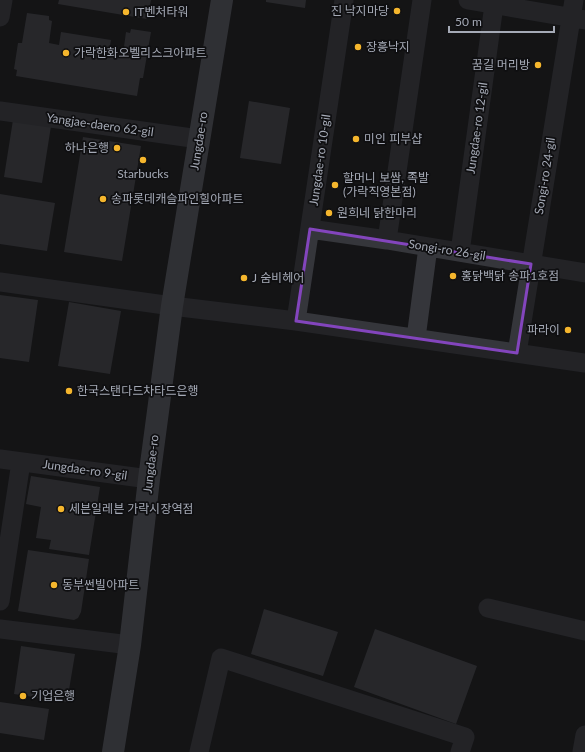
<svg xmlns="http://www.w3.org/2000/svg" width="585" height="752" font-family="Lato,'Noto Sans KR',sans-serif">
  <rect width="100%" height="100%" fill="#141416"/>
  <path fill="#3e3f43" d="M59,0H151L147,19L58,4Z
    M266,0H306L305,8L266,2Z
    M27,13L49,16V20L52,21L49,43L59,45L61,32L111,40L109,52L123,54L126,32L130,33L131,29L151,32L143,78H140L137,96L16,76L17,70L14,69L18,43H22Z
    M249,101L290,108L281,164L240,158Z
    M13,120L51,126L42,183L4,177Z
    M83,137L141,146L122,261L64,252Z
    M0,194L55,203L47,251L0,244Z
    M0,295L38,300L29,362L0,358Z
    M69,302L121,311L110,374L58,366Z
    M31,476L100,487L89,555L49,549L51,540L36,538L41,507L26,504Z
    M28,550L89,559L81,612L78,618L74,620L18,611Z
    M264,609L338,632L323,676L251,654Z
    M375,629L477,666L456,724L354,687Z
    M21,646L75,654L67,702L14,694Z
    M0,702L49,709L44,740L0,733Z"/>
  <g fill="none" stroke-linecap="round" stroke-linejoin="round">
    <path stroke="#35363b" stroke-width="19" d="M468,0L585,20
      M0,17L3,0
      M0,111L199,139
      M310,229L387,240L585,273
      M387,240L422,0
      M460,252L494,5
      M0,282L172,306L296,321L585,363
      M296,321L344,0
      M416,338L428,247
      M517,353L574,0
      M0,459L149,479
      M0,601L21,462
      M488,608L585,631
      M0,629L130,645
      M199,752L221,658L465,737L460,752
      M582,752L585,735"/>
    <path stroke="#51535a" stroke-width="22" d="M113,752L130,645L149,479L172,306L222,0"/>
  </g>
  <path d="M0 0H585V752H0ZM310,229L531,264L517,353L296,321Z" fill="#141416" fill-opacity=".55" fill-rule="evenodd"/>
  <path fill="none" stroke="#8345bd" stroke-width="3" stroke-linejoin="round" d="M310,229L531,264L517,353L296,321Z"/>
  <g fill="#f5b62d" stroke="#0f0f11" stroke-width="1.5">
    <circle cx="397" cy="11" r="4"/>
    <circle cx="126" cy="12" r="4"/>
    <circle cx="358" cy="47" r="4"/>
    <circle cx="66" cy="53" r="4"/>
    <circle cx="538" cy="65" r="4"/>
    <circle cx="356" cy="139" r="4"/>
    <circle cx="117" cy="148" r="4"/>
    <circle cx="143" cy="160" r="4"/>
    <circle cx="335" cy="185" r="4"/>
    <circle cx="103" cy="199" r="4"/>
    <circle cx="329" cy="213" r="4"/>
    <circle cx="453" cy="276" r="4"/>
    <circle cx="244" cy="278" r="4"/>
    <circle cx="568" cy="330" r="4"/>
    <circle cx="69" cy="391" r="4"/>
    <circle cx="61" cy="509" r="4"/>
    <circle cx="54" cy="585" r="4"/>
    <circle cx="23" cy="696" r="4"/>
  </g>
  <g text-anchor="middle" stroke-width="3.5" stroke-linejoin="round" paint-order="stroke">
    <g font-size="12" fill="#a5aab6" stroke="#0f0f11" text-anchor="start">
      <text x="389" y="15" text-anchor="end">진 낙지마당</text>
      <text x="134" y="16">IT벤처타워</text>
      <text x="366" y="51">장흥낙지</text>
      <text x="74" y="57">가락한화오벨리스크아파트</text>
      <text x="530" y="69" text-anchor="end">꿈길 머리방</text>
      <text x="364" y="143">미인 피부샵</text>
      <text x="109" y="152" text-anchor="end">하나은행</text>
      <text x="143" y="178" text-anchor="middle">Starbucks</text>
      <text x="343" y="182">할머니 보쌈, 족발<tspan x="343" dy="14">(가락직영본점)</tspan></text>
      <text x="111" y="203">송파롯데캐슬파인힐아파트</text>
      <text x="337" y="217">원희네 닭한마리</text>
      <text x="461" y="280">홍닭백닭 송파1호점</text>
      <text x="252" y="282">J 숨비헤어</text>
      <text x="560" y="334" text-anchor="end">파라이</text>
      <text x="77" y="395">한국스탠다드차타드은행</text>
      <text x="69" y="513">세븐일레븐 가락시장역점</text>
      <text x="62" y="589">동부썬빌아파트</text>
      <text x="31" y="700">기업은행</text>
    </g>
    <g font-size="12" fill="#a5aab6" stroke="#0f0f11">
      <text transform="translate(100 125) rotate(8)" y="4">Yangjae-daero 62-gil</text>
      <text transform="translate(477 128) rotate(-82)" y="4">Jungdae-ro 12-gil</text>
      <text transform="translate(199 141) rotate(-81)" y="4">Jungdae-ro</text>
      <text transform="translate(320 160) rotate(-82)" y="4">Jungdae-ro 10-gil</text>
      <text transform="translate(545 176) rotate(-81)" y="4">Songi-ro 24-gil</text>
      <text transform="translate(447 250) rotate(9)" y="4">Songi-ro 26-gil</text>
      <text transform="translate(151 464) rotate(-83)" y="4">Jungdae-ro</text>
      <text transform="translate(85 470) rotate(8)" y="4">Jungdae-ro 9-gil</text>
    </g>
  </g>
  <path d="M449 26v6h105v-6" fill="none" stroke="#a5aab6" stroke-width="2"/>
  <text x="455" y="26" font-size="12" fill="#a5aab6" stroke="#0f0f11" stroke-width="3" paint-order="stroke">50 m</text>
</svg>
